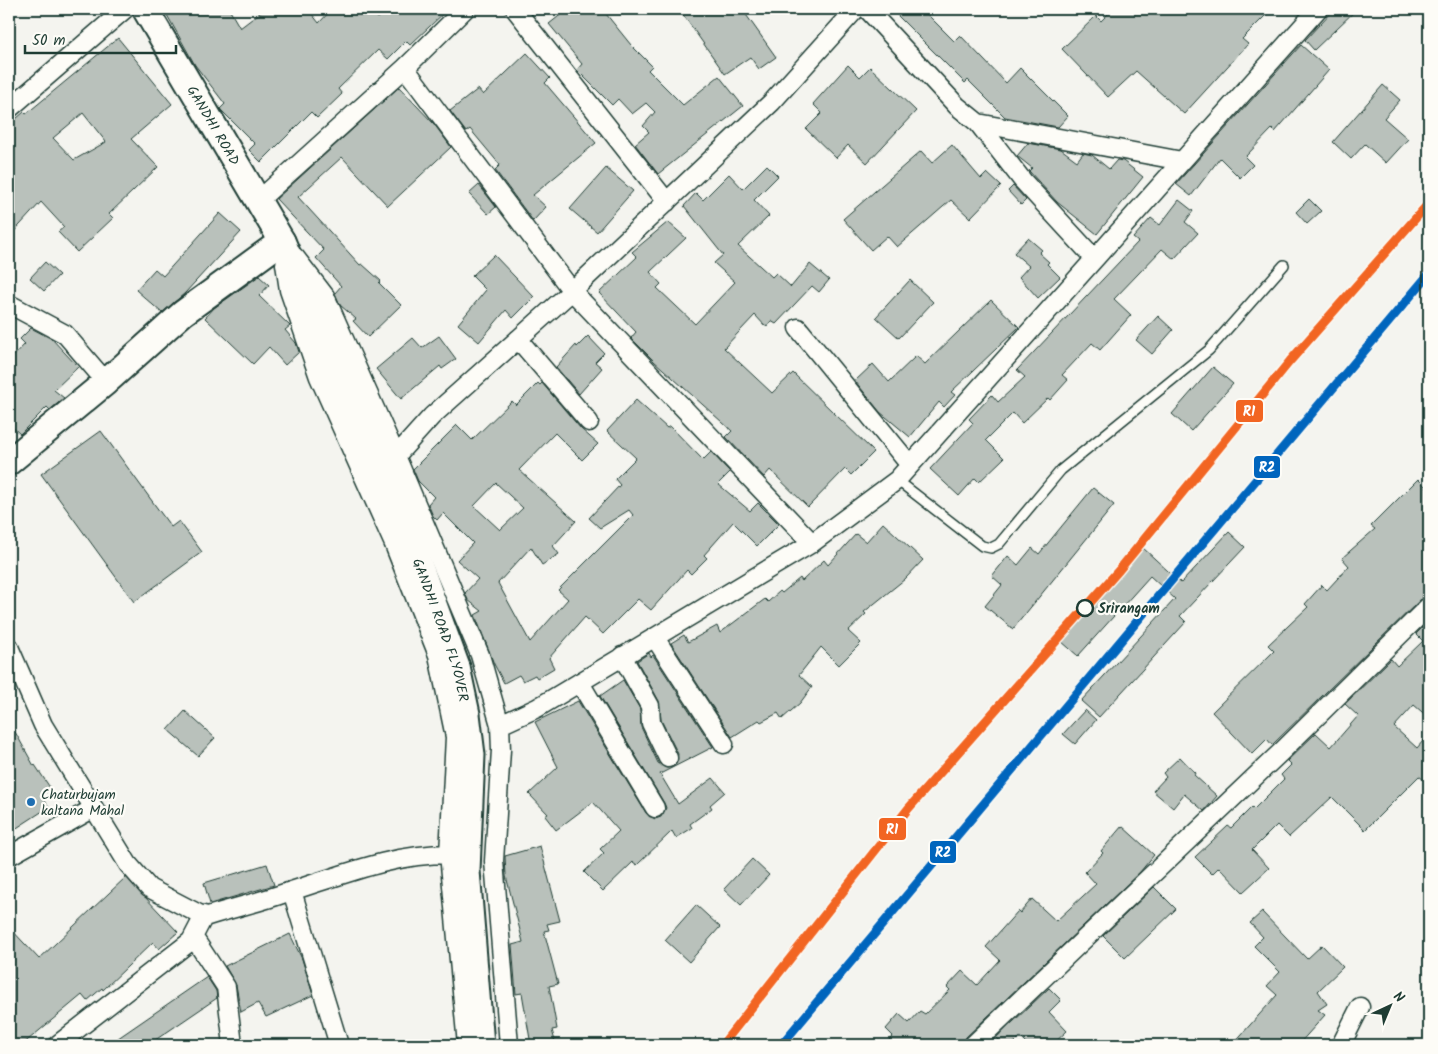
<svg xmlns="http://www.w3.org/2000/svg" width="1438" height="1054" font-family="Kalam,sans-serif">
  <rect width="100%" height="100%" fill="#f4f4ef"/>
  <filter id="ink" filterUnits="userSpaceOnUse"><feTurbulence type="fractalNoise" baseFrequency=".02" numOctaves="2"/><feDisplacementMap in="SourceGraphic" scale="10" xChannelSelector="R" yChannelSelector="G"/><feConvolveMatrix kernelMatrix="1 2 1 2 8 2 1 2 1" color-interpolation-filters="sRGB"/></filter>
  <g filter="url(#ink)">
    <path fill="#b9c1bb" stroke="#1f3d34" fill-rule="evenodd" d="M178,9H229L240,28L265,9H308L319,23L332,9H368L378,18L388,9H448L410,45L406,41L388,59L378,50L338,89L342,94L317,118L311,112L261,162L249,150L255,144L220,109L225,104L195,65L167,15Z
      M568,9H602L631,45L652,66L648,70L683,105L719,76L743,106L658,174L635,144L649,132L643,126L655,112L646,103L632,114L618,99L612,105L577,70L582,64L549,24Z
      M679,9H742L776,57L759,69L750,57L725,74Z
      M891,9H922L954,41L960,35L1006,83L1020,68L1068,116L1058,127L1005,117L968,80L965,83Z
      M1113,9H1272L1242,39L1248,44L1184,114L1136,71L1108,97L1062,49L1096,16L1101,21Z
      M1334,9H1357L1314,50L1305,40Z
      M118,38L172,104L131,139L158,167L109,214L113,218L77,252L58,232L64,227L41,202L9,237V125L24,112L26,114ZM83,113L106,142L74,160L53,138Z
      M1301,45L1329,70L1275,132L1272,129L1245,157L1253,165L1240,178L1220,158L1191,196L1176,184Z
      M527,53L550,78L545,83L596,143L533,195L546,207L533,221L495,170L500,165L470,129L466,132L450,111L478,89L483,95Z
      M848,65L860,77L870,67L916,111L867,163L848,145L836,158L806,129L822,113L813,104Z
      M1383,85L1400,100L1384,118L1408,139L1386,163L1365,144L1351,159L1333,142Z
      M399,87L434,124L451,147L388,206L342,157L298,197L360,265L362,264L381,281L379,283L401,305L368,337L353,321L356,319L340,305L335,293L341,286L316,258L324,250L276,199Z
      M1028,143L1061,149L1077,161L1083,153L1092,155L1109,169L1117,160L1123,161L1143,177L1097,234L1057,202L1029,171L1032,168L1017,156Z
      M952,145L981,179L987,173L1001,186L970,218L951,200L897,247L887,236L871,250L843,219L921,151L932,163Z
      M767,165L778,176L754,200L769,216L738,246L772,277L776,273L791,287L810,264L829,280L819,292L812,286L776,324L771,321L766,327L755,315L724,348L772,393L793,373L874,452L851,475L845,469L808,507L770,470L764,477L726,437L732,431L654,361L631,338L636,332L599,293L637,257L632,252L668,222L686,238L650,272L661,284L657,288L695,324L735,282L714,263L723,255L684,206L696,193L703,200L729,174L743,189Z
      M606,168L633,191L597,232L570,209Z
      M479,185L496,207L488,214L469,194Z
      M1013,186L1026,200L1021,205L1008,191Z
      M1309,199L1321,211L1307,224L1296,212Z
      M1179,200L1193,211L1185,222L1198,233L1174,259L1162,249L1114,299L1131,315L1100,350L1092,343L1062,375L1068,380L1050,400L1048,398L1022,423L1013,413L986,440L1004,458L979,482L975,478L959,496L930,469L973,423L969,419L992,395L998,402L1025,377L1017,370L1138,242L1133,238L1151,218L1160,225Z
      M220,213L241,232L185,293L162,313L136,290L155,269L163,276Z
      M1028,238L1042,250L1039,253L1049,262L1047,264L1060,277L1038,298L1019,277L1029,266L1014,253Z
      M494,255L534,297L513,318L506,310L479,342L458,324L486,290L472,276Z
      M45,262L59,275L44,291L30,278Z
      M259,276L269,285L259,296L290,326L285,330L296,343L299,352L285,365L269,347L253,364L205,318L214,308Z
      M910,280L933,302L899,338L876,317Z
      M991,300L1019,327L951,392L955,395L944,407L939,402L910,437L880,412L855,381L873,364L889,382L916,356L925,364Z
      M1158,316L1173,330L1152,354L1136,340Z
      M31,328L52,339L78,367L54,390L64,398L50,410L47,407L20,434L9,424V361L25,344L20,339Z
      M439,336L456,359L442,369L440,366L401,399L376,369L413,338L422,348Z
      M588,336L604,353L595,362L602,368L579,394L556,367L576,345L577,347Z
      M1213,367L1233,384L1191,431L1172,414Z
      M538,383L540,385L542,383L581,429L598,444L582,460L555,433L519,470L576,521L553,546L559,554L542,565L531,547L498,583L530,642L568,599L558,590L633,515L629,510L600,528L589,518L620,485L615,479L636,458L607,431L636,400L667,428L670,426L703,460L711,452L730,472L718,484L750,511L758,503L779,524L757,546L733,522L704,555L707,558L691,574L687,570L651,610L638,599L603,634L585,617L549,658L554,668L537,678L535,675L523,681L519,675L504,683L494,664L475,615L482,611L468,600L465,593L478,579L457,560L473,543L443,513L437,520L433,516L428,504L434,497L418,481L413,469L457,425L472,440L512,401L516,405ZM496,483L523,508L500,530L474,506Z
      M101,431L171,527L179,521L202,552L134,602L41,474Z
      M1418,479L1429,490V596L1422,598L1272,745L1267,739L1252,754L1212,712L1274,651L1268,645L1308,607L1305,604L1322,585L1327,590L1349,566L1342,558L1375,529L1371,526Z
      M1093,488L1114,505L1013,629L985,606L1002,585L992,576L1008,556L1018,565L1032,548L1039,554Z
      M883,523L923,560L905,579L864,612L866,614L848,631L861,643L839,665L821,647L799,675L812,687L800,703L782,719L778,713L761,722L759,720L732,737L671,643L684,635L688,642L717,626L720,633L765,599L768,602L780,591L782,593L800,578L802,581L824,560L828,565L856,534L866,542Z
      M1229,532L1245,547L1180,616L1186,622L1099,717L1081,701L1175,599L1150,576L1078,656L1061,641L1129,565L1127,563L1142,547L1181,583Z
      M1429,621V718L1414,705L1394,727L1417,748L1429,734V784L1419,776L1365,830L1332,797L1289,837L1277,825L1252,850L1269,868L1243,892L1219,867L1212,874L1195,857L1228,826L1231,828L1252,807L1254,809L1284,779L1281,775L1291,765L1287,761L1316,733L1331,747L1358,716L1345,704L1391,659L1397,666L1423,641L1416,634Z
      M649,653L651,657L653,655L713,747L660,774L678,804L713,778L725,792L710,805L712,808L690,824L692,828L676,838L672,831L637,865L633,862L603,891L584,872L604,853L600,849L619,831L593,802L556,830L545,816L548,814L529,794L558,767L535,722L578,701L646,813L655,819L661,817L666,808L664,803L600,696L623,680L640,709L641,727L658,763L667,768L676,764L678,754L661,720L659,701L637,661Z
      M1085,710L1096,720L1075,744L1063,734Z
      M185,711L215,738L198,756L168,730Z
      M9,721L34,766L35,765L51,789L41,795L49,807L9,833Z
      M1180,757L1195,773L1194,775L1217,796L1204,811L1184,794L1173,808L1153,791L1166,777L1163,773Z
      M1122,826L1154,855L1140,872L966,1037L963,1045H884L893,1036L886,1029L899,1014L909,1023L920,1011L925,1014L950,990L947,987L962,971L977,985L1000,960L986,947L1018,911L1020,913L1032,899L1056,921L1096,884L1085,872L1103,853L1101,851Z
      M540,846L560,921L547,924L549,930L544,931L558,984L549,986L557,1029L552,1030L556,1045H531L522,993L516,994L512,945L523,942L506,876L505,856Z
      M752,859L769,875L741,905L724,889Z
      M267,864L274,885L210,904L204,883Z
      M126,877L178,932L159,949L153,942L103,990L102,988L87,1001L82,995L22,1045H9V927L39,959Z
      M1154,887L1176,909L1125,958L1103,936Z
      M696,905L720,927L689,962L665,940Z
      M1262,912L1307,959L1322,945L1343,967L1318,991L1327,1004L1318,1010L1325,1015L1298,1045H1232L1277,995L1267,986L1280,972L1254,946L1263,937L1250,923Z
      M290,934L302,959L313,995L266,1017L258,1003L241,1012L236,985L225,966Z
      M207,977L216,991L217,998L148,1045H108Z
      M1049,988L1061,1000L1049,1012L1067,1031L1052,1045H1028L1020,1037L1012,1045H1003L996,1038Z"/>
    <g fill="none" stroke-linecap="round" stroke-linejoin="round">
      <g stroke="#1f3d34" stroke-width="12">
        <path id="lane" d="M897,480L982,546L991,548L999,544L1061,470L1209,350L1284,265"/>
      </g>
      <g stroke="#1f3d34" stroke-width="21">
        <path id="street" d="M515,9L667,202
          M867,9L957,106L978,123L1182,161
          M405,68L572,291L812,543
          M9,109L125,9
          M978,123L1023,181L1094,258
          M259,200L405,68L465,9
          M295,257L325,296L396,456L480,655L500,725L501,750L494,861L509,1045
          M285,264L289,290L319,377L393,542L438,655L455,737L449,854L467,1045
          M9,304L65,334L106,382
          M798,328L910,465
          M518,339L589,422
          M396,456L432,416L572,291L772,102L856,9
          M655,638L724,744
          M9,647L43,725L128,864L149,888L199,914L208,916C233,908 260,902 285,893C340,876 391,854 449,854
          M622,656L650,706L651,723L668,758
          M580,683L655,808
          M500,725L537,708L812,543L897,480L1318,9
          M9,856L94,808
          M292,891L339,1045
          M194,938L226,987L233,1045
          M57,1045L191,941L204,916
          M973,1045L1282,751L1429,606
          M1341,1045L1360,1007"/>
      </g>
      <g stroke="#1f3d34" stroke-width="29">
        <g id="secondary">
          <path id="s1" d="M145,9L282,241L409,537L457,667L467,714L472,755L467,871L481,1045"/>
          <path d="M9,462L106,382L183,313L282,241"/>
        </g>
      </g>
      <use href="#lane" stroke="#fdfcf7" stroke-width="9"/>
      <use href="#street" stroke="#fdfcf7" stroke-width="18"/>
      <use href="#secondary" stroke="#fdfcf7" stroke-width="25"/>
      <g stroke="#fdfcf7" stroke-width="12">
        <path id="rail-1" d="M722,1045L908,809L1119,570L1290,361L1429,203"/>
      </g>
      <g stroke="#fdfcf7" stroke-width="12">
        <path id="rail-2" d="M781,1045L1429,274"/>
      </g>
      <use href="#rail-1" stroke="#f26522" stroke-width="9"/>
      <use href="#rail-2" stroke="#0065bd" stroke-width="9"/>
    </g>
  </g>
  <circle fill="#fdfcf7" stroke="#1f3d34" stroke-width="2.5" cx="1085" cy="608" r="8"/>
  <circle fill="#1f6fb2" stroke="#fdfcf7" stroke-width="2" cx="31" cy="802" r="5"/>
  <g text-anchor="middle" stroke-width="4.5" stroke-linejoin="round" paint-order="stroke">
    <g font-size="14" fill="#1f3d34" stroke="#fdfcf7">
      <text dy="5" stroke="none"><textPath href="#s1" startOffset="135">GANDHI ROAD</textPath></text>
      <text dy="5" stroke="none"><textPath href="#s1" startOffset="690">GANDHI ROAD FLYOVER</textPath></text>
    </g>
    <g font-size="14" font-weight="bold" fill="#1f3d34" stroke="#fdfcf7" text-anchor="start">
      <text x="1098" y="613">Srirangam</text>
    </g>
    <g font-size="14" fill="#1f3d34" stroke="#fdfcf7" text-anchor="start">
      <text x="41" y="799">Chaturbujam<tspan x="41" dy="16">kaltana Mahal</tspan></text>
    </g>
  </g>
  <g stroke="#fdfcf7" stroke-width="2">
    <rect x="1235" y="399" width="29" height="24" rx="5" fill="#f26522"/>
    <rect x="1253" y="455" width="28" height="24" rx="5" fill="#0065bd"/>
    <rect x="878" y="817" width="29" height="24" rx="5" fill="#f26522"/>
    <rect x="929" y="840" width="28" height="24" rx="5" fill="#0065bd"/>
  </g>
  <g font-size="14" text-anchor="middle" font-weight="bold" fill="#fff">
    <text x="1249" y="416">R1</text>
    <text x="1267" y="472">R2</text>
    <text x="892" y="834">R1</text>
    <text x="943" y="857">R2</text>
  </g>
  <rect width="1438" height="1054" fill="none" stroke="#fdfcf7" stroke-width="30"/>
  <rect x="15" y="15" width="1408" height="1024" fill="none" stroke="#1f3d34" stroke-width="2" filter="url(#ink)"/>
  <g transform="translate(1390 1006) rotate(44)" stroke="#fdfcf7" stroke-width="4" paint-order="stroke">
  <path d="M0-4L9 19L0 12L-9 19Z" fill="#1f3d34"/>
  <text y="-8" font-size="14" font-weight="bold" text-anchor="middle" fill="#1f3d34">N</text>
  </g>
  <path d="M25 45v8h151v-8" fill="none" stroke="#1f3d34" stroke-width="2.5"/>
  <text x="32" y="45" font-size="15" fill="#1f3d34" stroke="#fdfcf7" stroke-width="4" paint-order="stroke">50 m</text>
</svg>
